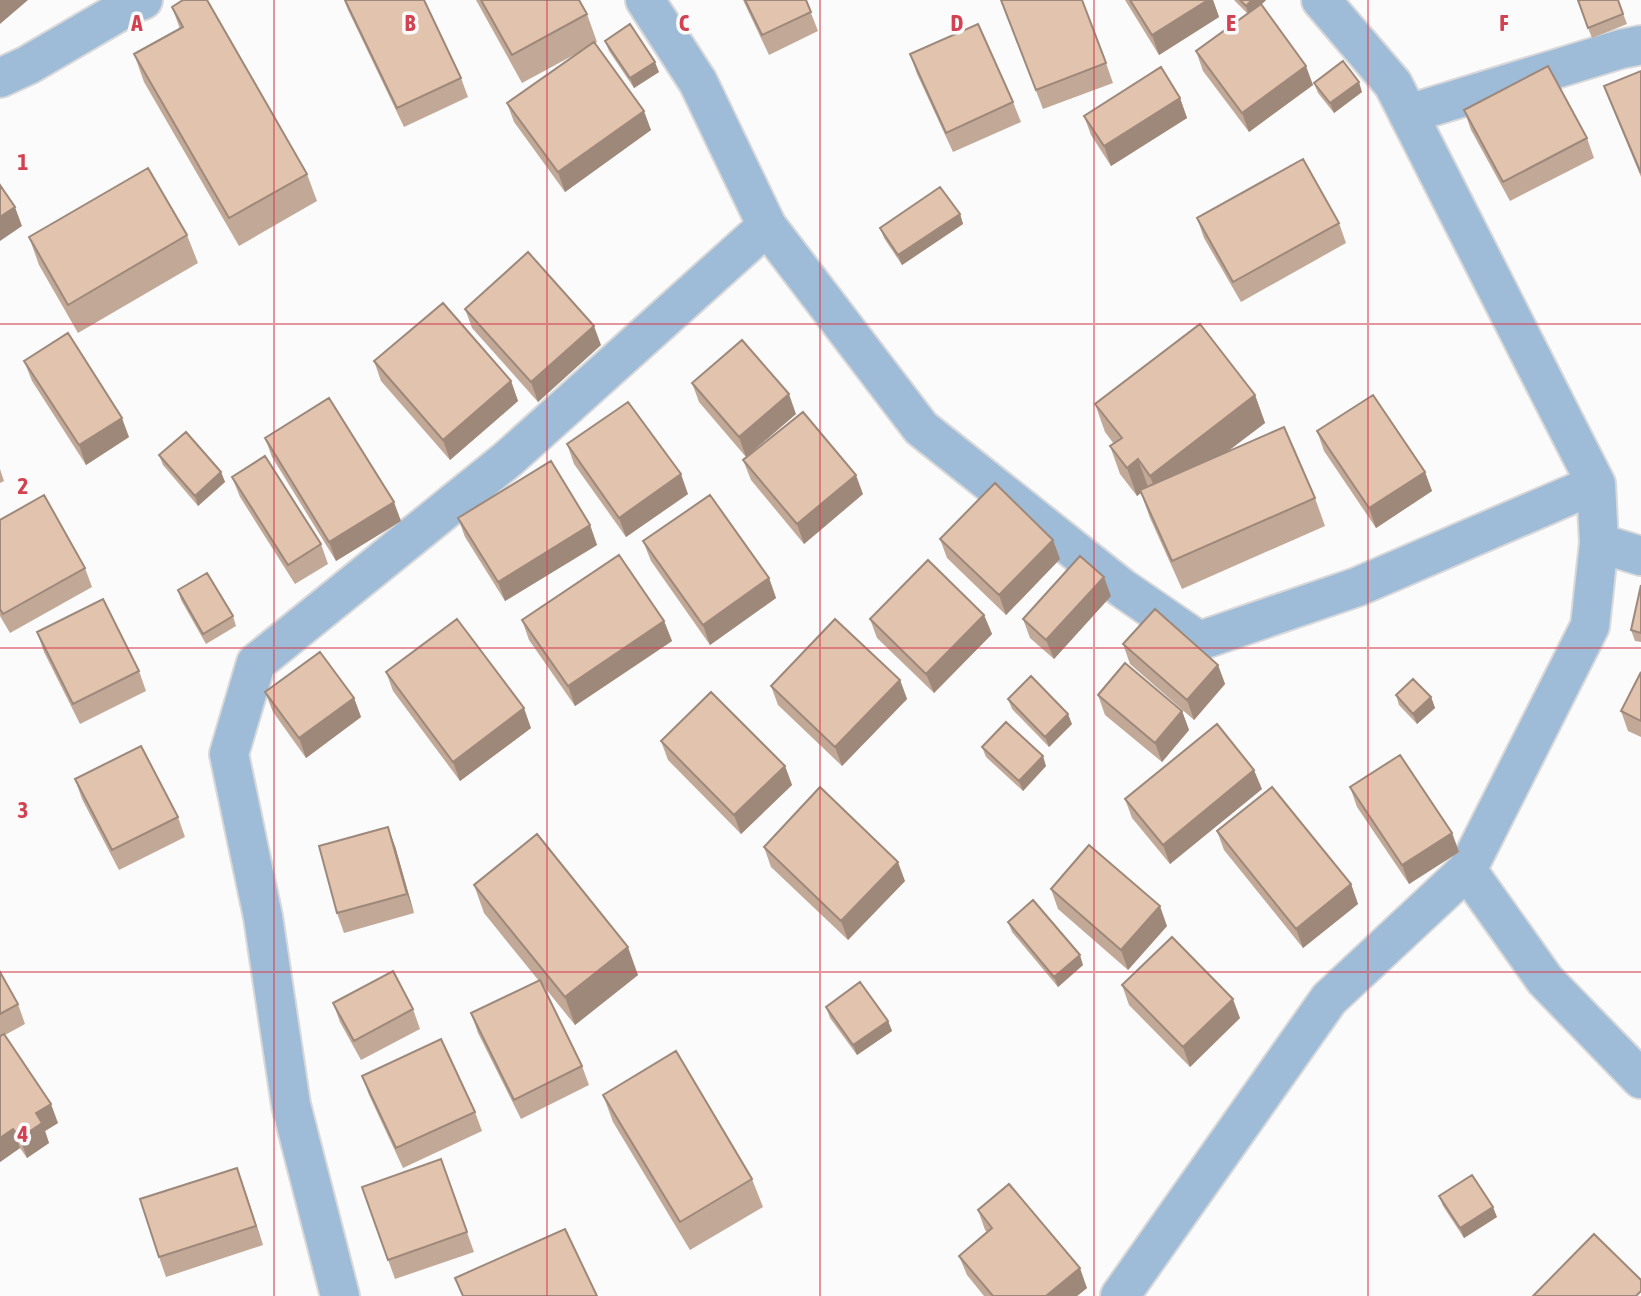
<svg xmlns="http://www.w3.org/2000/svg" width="1641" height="1296" font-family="'Asap Condensed',sans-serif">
  <rect width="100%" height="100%" fill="#fbfbfb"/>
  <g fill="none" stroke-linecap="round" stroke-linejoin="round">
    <g stroke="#d8d8da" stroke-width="42">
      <path id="minor" d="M645,0L698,82L767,226L921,428L1122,588L1199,641L1357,587L1596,484
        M0,78L28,65L134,3L143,0
        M1408,114L1621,49L1641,45
        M1599,543L1641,556
        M1467,870L1545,980L1641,1079
        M340,1296L291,1105L263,917L229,754L256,663L508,459L767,226
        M1120,1296L1329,999L1467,870L1590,626L1599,543L1596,484L1393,84L1321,0"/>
    </g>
    <use href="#minor" stroke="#9ebcd7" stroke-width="38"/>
  </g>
  <path fill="#c2a896" d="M344,0H424L461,78L468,97L404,127L348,10Z
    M476,0H579L587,14L597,42L595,43L651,130L565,192L514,122L507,103L583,50L522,83Z
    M743,0H806L818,31L769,55Z
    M1001,0L1106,63L1113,83L1043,109Z
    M1125,0H1213L1219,17L1159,55Z
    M1234,0H1266L1261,5L1313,85L1249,132L1203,71L1196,51L1248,14Z
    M1577,0H1618L1627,24L1592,38Z
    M172,7L307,174L317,201L239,246L144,82L134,54L180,29Z
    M605,41L659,72L634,88L609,51Z
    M910,54L1013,102L1021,122L953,152L917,74Z
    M1641,71V177L1615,114L1604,86Z
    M1314,83L1362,92L1334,113L1318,93Z
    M1180,98L1187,118L1111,166L1091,135L1084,116Z
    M1464,110L1587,138L1594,158L1510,201L1471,130Z
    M960,214L963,224L902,265L884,238L880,228Z
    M1197,218L1339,223L1346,243L1241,302L1204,238Z
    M187,235L198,263L78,333L39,265L29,237Z
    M465,309L601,345L538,402L472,328Z
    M24,361L129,437L86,465L32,381Z
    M374,361L511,381L518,401L450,460L381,381Z
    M692,383L796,414L746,457L699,402Z
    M1255,395L1265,423L1226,452L1315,498L1325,526L1182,589L1150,518L1141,493L1137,496L1120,474L1110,446L1114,444L1105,432L1095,404Z
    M1317,431L1425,472L1432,491L1376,528L1324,451Z
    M265,438L401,521L336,561L272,457Z
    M567,444L688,494L626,537L574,464Z
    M159,455L221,472L225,482L198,506L163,465Z
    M743,460L863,494L804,544L751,480Z
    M0,469L4,481L0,483Z
    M232,477L321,544L328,564L295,584L240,497Z
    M458,518L590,525L597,545L505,601L465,537Z
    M0,520L85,568L92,587L10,633L0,616Z
    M940,539L1053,540L1060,559L1006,615L947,558Z
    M643,541L769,578L776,598L710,645L651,561Z
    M1641,585V642L1635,641L1631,630Z
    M178,590L233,616L236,626L206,644L181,600Z
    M1111,596L1054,659L1030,638L1023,619Z
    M984,615L992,634L934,693L877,638L870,619Z
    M522,620L664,621L672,641L575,706L529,640Z
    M37,632L139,671L146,691L80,724L44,652Z
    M1123,644L1218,665L1225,684L1194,720L1130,664Z
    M386,672L531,728L460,781L393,691Z
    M1641,672V737L1628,731L1621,711Z
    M900,680L907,699L842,766L778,705L771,686Z
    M265,692L354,698L361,717L306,758L273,712Z
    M1098,695L1182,711L1189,730L1162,762L1105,715Z
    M1396,695L1431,697L1435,708L1417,724L1399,705Z
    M1008,699L1072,724L1049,747L1012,709Z
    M661,741L785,766L792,785L741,834L668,760Z
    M982,747L1046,766L1023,791L986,757Z
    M75,779L178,817L185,837L119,870L82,799Z
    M1350,787L1452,833L1459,852L1409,884L1357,807Z
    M1262,789L1170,864L1132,818L1125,799Z
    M1217,831L1351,884L1358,904L1303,948L1224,850Z
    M395,846L414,913L344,933L337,913Z
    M764,847L905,881L848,940L771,867Z
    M474,885L638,975L575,1025L541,983L582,1066L589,1085L521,1119L478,1033L471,1013L539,981L484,913Z
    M1051,889L1167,926L1128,970L1058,909Z
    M1008,922L1083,965L1058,987L1012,932Z
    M0,972L18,1004L25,1024L5,1035L58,1123L45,1131L49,1143L27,1158L20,1148L0,1162Z
    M1122,985L1240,1018L1190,1067L1129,1005Z
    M333,1003L413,1009L420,1029L361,1060L340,1022Z
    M826,1007L888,1021L892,1031L857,1055L830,1018Z
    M362,1076L475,1112L482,1131L403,1168L369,1095Z
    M603,1095L752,1179L763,1207L690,1250L613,1122Z
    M441,1159L474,1252L395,1279L362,1187Z
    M237,1168L263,1245L166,1277L159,1257Z
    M1439,1196L1497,1217L1464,1238L1443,1206Z
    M978,1210L1087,1288L1077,1296H984L967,1275L959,1256L987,1232L985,1230Z"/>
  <path fill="#9e887a" d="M0,0H28L0,24Z
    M1208,0H1213L1219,17L1159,55L1152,35Z
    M1252,0H1266L1249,16L1246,6Z
    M655,62L659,72L634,88L630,78Z
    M1306,66L1313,85L1249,132L1242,113Z
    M1359,82L1362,92L1334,113L1330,103Z
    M1180,98L1187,118L1111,166L1104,146Z
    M644,111L651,130L565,192L558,172Z
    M15,207L22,226L0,241V217Z
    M960,214L963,224L902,265L898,255Z
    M594,326L601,345L538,402L531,382Z
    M511,381L518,401L450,460L443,440Z
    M789,394L796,414L746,457L739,437Z
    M1255,395L1265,423L1160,503L1150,476Z
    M122,418L129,437L86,465L79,445Z
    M1138,459L1148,487L1137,496L1127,468Z
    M221,472L225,482L198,506L195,496Z
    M1425,472L1432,491L1376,528L1369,508Z
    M681,474L688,494L626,537L619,518Z
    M856,475L863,494L804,544L797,524Z
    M394,502L401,521L336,561L329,542Z
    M590,525L597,545L505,601L498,582Z
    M1053,540L1060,559L1006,615L999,595Z
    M1104,577L1111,596L1054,659L1046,640Z
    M769,578L776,598L710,645L703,625Z
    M984,615L992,634L934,693L926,674Z
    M664,621L672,641L575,706L568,686Z
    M1218,665L1225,684L1194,720L1187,700Z
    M900,680L907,699L842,766L835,747Z
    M1431,697L1435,708L1417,724L1413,714Z
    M354,698L361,717L306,758L299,738Z
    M524,708L531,728L460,781L453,762Z
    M1182,711L1189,730L1162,762L1155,743Z
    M1068,714L1072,724L1049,747L1045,737Z
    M1043,756L1046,766L1023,791L1019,781Z
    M785,766L792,785L741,834L734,815Z
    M1254,770L1262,789L1170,864L1163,845Z
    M388,827L395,846L414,913L407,894Z
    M1452,833L1459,852L1409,884L1402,865Z
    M898,862L905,881L848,940L841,921Z
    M1351,884L1358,904L1303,948L1296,929Z
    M1160,906L1167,926L1128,970L1121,950Z
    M628,947L638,975L575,1025L565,997Z
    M1080,955L1083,965L1058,987L1054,977Z
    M1233,999L1240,1018L1190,1067L1183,1047Z
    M888,1021L892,1031L857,1055L853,1045Z
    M51,1104L58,1123L45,1131L49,1143L27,1158L20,1138L36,1113Z
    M13,1129L20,1148L0,1162V1138Z
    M237,1168L244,1187L263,1245L256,1226Z
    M1493,1207L1497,1217L1464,1238L1460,1228Z
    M1080,1268L1087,1288L1077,1296H1046Z"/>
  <path fill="#e1c3ae" stroke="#9e887a" stroke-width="2" d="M183,0H207L307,174L229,218L134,54L183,27L172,7Z
    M345,0H424L461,78L397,108Z
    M481,0H579L587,14L512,55Z
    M745,0H806L811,12L762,35Z
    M1001,0H1082L1106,63L1036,90Z
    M1130,0H1208L1152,35Z
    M1240,0H1252L1246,6Z
    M1578,0H1618L1623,14L1588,28Z
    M1261,4L1306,66L1242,113L1196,51Z
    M630,24L655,62L630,78L605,41Z
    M978,24L1013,102L946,133L910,54Z
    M594,42L644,111L558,172L507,103Z
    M1343,61L1359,82L1330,103L1314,83Z
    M1548,66L1587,138L1503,182L1464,110Z
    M1161,67L1180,98L1104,146L1084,116Z
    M1641,71V173L1604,86Z
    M1303,159L1339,223L1233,282L1197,218Z
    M148,168L187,235L68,305L29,237Z
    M0,185L15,207L0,217Z
    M940,187L960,214L898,255L880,228Z
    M528,252L594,326L531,382L465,309Z
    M443,303L511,381L443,440L374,361Z
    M1200,324L1255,395L1150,476L1138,459L1127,468L1110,446L1122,438L1095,404Z
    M68,333L122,418L79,445L24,361Z
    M742,340L789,394L739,437L692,383Z
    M1373,395L1425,472L1369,508L1317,431Z
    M329,398L394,502L329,542L265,438Z
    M628,402L681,474L619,518L567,444Z
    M803,412L856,475L797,524L743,460Z
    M1284,427L1315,498L1172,561L1140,490Z
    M186,432L221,472L195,496L159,455Z
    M265,456L321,544L288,565L232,477Z
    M551,461L590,525L498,582L458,518Z
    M995,483L1053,540L999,595L940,539Z
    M44,495L85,568L3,614L0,609V520Z
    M710,495L769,578L703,625L643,541Z
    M619,555L664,621L568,686L522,620Z
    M1080,556L1104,577L1046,640L1023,619Z
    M928,560L984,615L926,674L870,619Z
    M207,573L233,616L203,634L178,590Z
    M1641,585V633L1631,630Z
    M103,599L139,671L73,704L37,632Z
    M1155,609L1218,665L1187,700L1123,644Z
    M457,619L524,708L453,762L386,672Z
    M835,619L900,680L835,747L771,686Z
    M320,652L354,698L299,738L265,692Z
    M1125,663L1182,711L1155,743L1098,695Z
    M1641,672V721L1621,711Z
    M1031,676L1068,714L1045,737L1008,699Z
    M1413,679L1431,697L1413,714L1396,695Z
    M711,692L785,766L734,815L661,741Z
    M1006,722L1043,756L1019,781L982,747Z
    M1217,724L1254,770L1163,845L1125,799Z
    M141,746L178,817L112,850L75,779Z
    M1400,755L1452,833L1402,865L1350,787Z
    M820,787L898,862L841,921L764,847Z
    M1272,787L1351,884L1296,929L1217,831Z
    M388,827L407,894L337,913L319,846Z
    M537,834L628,947L565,997L474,885Z
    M1089,845L1160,906L1121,950L1051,889Z
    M1033,900L1080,955L1054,977L1008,922Z
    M1172,937L1233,999L1183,1047L1122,985Z
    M393,971L413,1009L354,1041L333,1003Z
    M0,972L18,1004L0,1014Z
    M540,980L582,1066L514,1100L471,1013Z
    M860,982L888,1021L853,1045L826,1007Z
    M4,1034L51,1104L36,1113L42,1123L20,1138L13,1129L0,1138V1036Z
    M441,1039L475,1112L396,1148L362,1076Z
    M676,1051L752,1179L680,1222L603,1095Z
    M441,1159L467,1232L388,1260L362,1187Z
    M237,1168L256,1226L159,1257L140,1199Z
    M1472,1175L1493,1207L1460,1228L1439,1196Z
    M1009,1184L1080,1268L1046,1296H993L959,1256L992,1228L978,1210Z
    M565,1229L597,1296H463L455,1278Z
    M1594,1234L1641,1280V1291L1636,1296H1533Z"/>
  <path fill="none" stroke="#d34252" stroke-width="2" stroke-opacity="0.55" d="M274,0V1296M547,0V1296M820,0V1296M1094,0V1296M1368,0V1296M0,324H1641M0,648H1641M0,972H1641"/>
  <g font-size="23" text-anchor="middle" font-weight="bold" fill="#d34252" stroke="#fbfbfb" stroke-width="7" stroke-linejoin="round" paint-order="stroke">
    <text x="137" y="31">A</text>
    <text x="410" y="31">B</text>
    <text x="684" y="31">C</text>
    <text x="957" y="31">D</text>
    <text x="1231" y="31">E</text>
    <text x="1504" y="31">F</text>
    <text x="23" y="170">1</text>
    <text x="23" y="494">2</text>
    <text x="23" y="818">3</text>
    <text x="23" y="1142">4</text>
  </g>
</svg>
